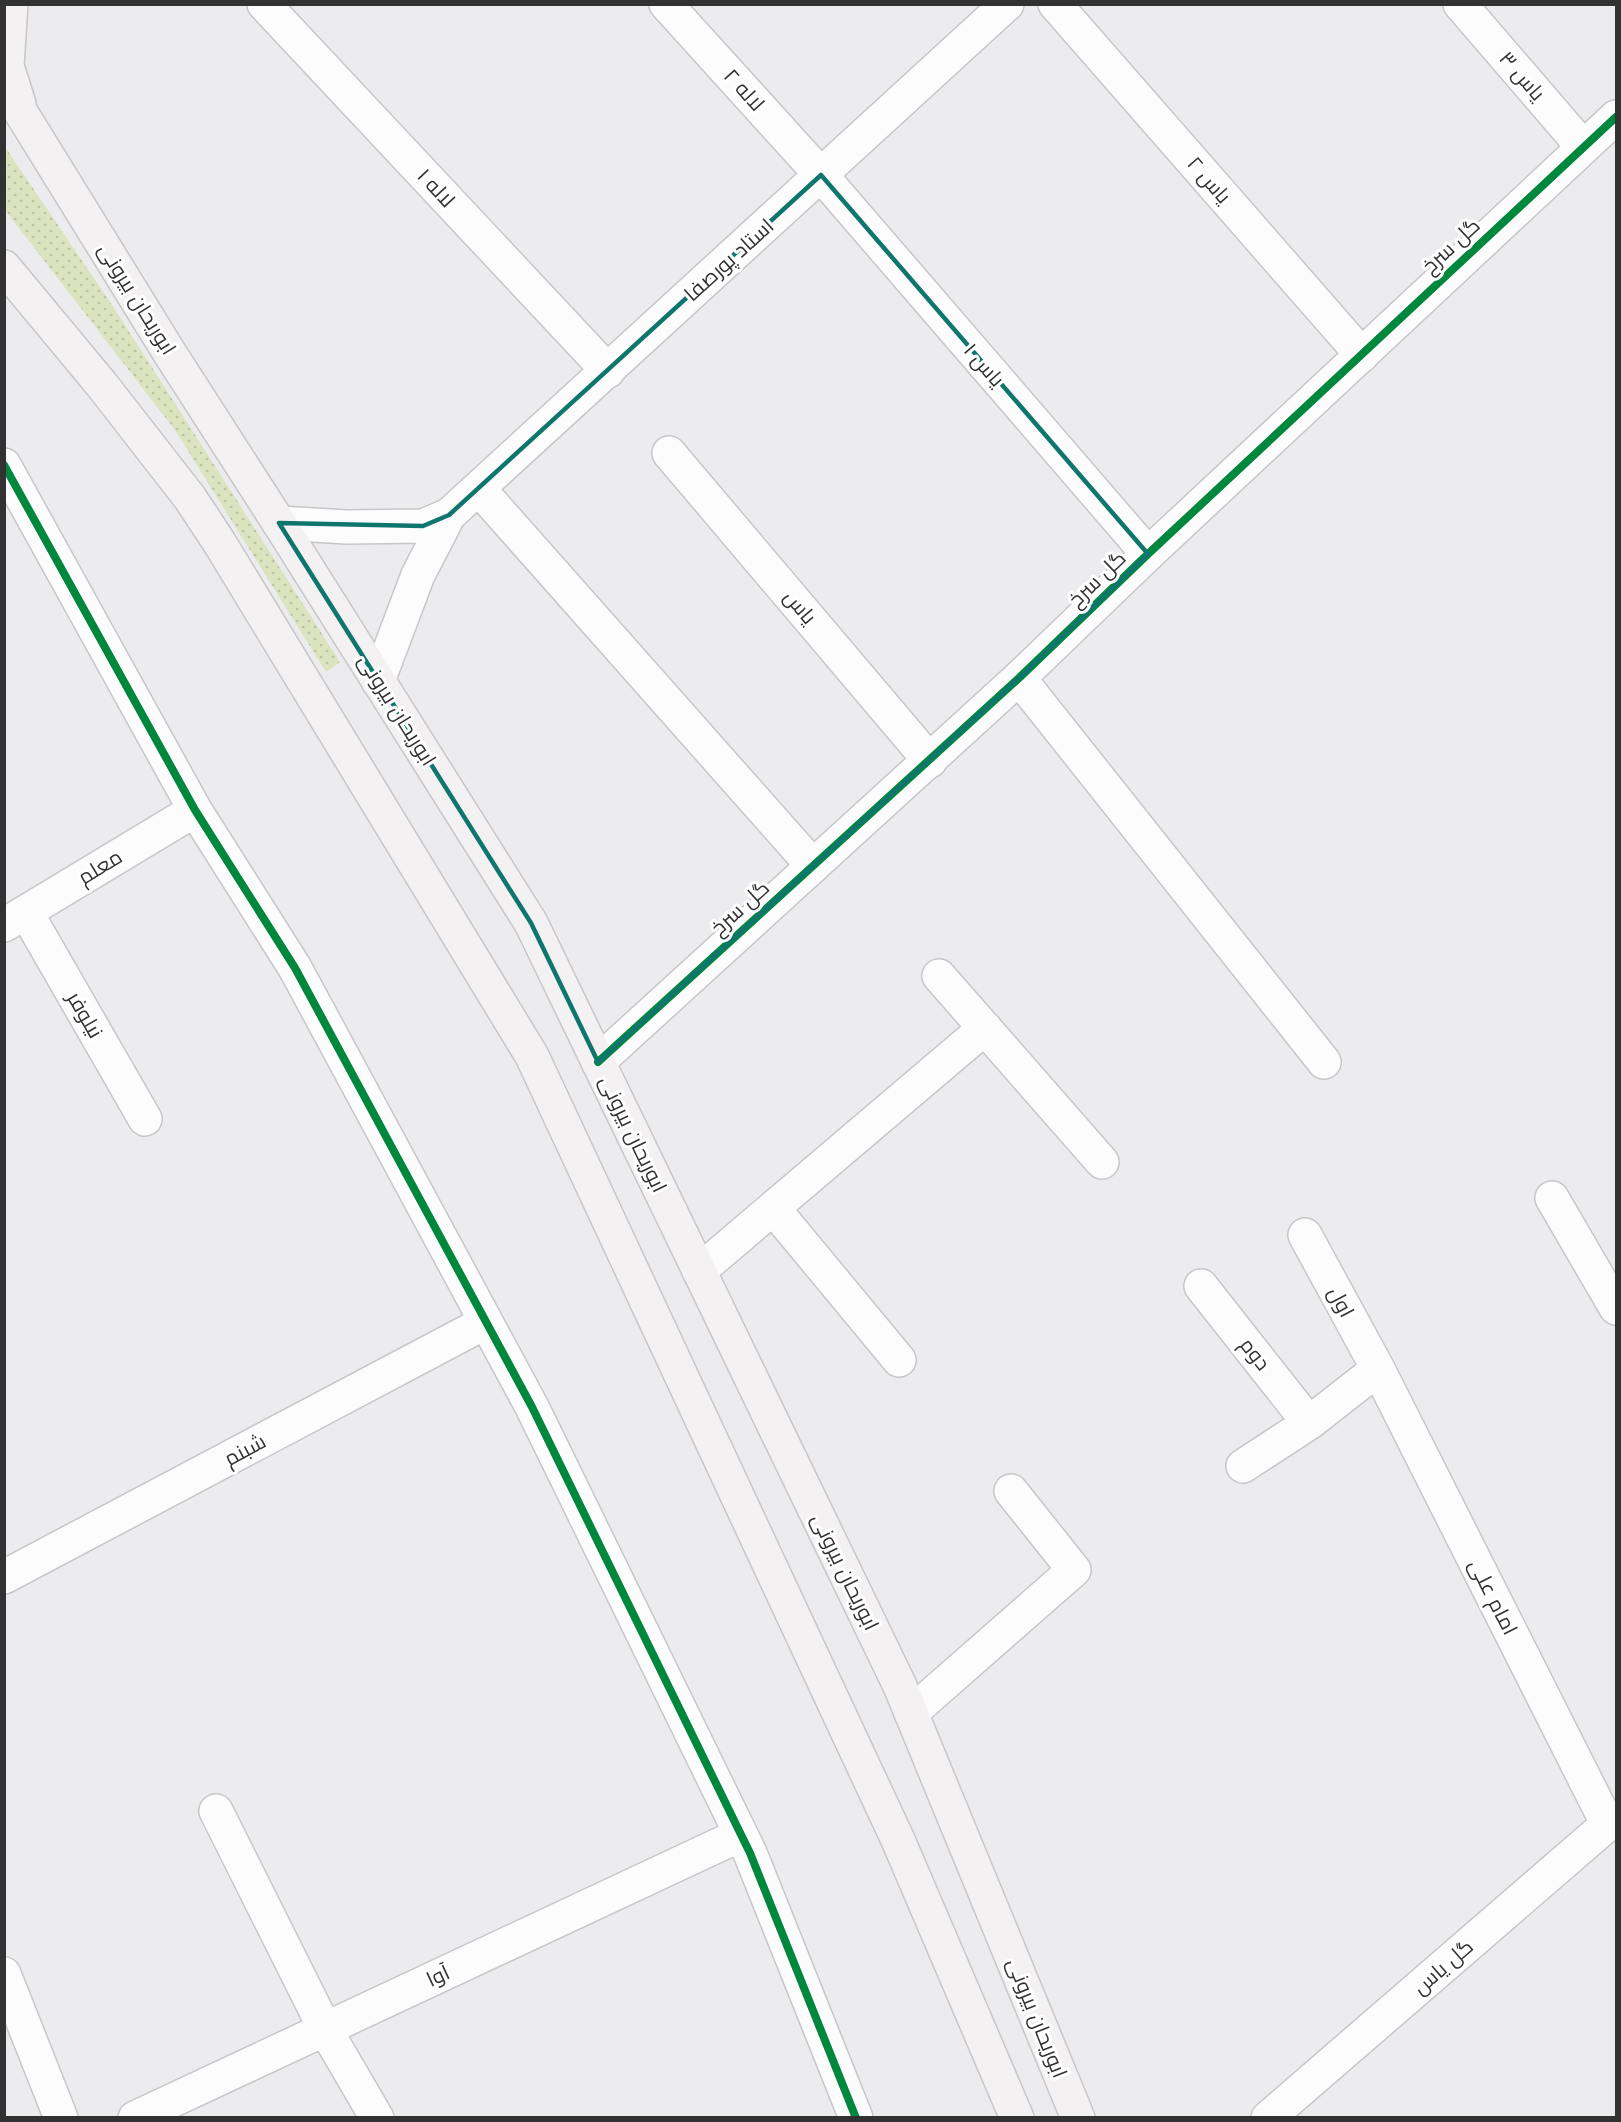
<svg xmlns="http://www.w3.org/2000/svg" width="1621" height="2122" font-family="Arial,Cairo,sans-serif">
  <defs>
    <pattern id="grass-dots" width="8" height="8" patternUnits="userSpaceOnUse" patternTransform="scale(1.5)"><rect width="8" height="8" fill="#dce3bf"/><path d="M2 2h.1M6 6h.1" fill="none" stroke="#bdc3a5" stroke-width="1.8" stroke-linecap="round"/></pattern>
  </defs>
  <rect width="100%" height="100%" fill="#ececee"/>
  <path fill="url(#grass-dots)" d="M5,147L114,308L340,662L326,672L175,430L5,210Z"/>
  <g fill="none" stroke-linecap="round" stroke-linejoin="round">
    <g stroke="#c7c7c9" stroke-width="36">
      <path id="minor" d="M264,4L608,371
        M666,4L821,175L1148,554
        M1055,4L1362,355
        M1460,4L1583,147
        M669,453L930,761
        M4,465L195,810L295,968L532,1407L750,1853L856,2118
        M479,489L813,866
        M1019,678L1324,1062
        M26,912L145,1119
        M4,925L195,810
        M939,976L1102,1162
        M1552,1198L1616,1308
        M773,1208L899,1360
        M1305,1235L1378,1369L1608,1825
        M699,1271L985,1028
        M1201,1286L1309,1423
        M1243,1466L1309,1423L1378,1369
        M4,1577L486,1322
        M911,1713L1074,1570L1011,1491
        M216,1811L325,2029L377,2118
        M4,1974L61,2118
        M135,2118L740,1835"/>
    </g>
    <g stroke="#c7c7c9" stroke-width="36">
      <path id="tertiary" d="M279,523L347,527L423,526L449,515L1007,4
        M378,681L418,575L449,515
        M598,1062L1019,678L1148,554L1616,117
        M1268,2118L1616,1817"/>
    </g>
    <g stroke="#c7c7c9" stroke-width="36">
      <path id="secondary" d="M11,4L7,66L19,104
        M4,85L169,352L279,523L531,923L900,1686L1078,2118
        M4,267L102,385L190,498L219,542L532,1056L898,1840L1017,2118"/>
    </g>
    <use href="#minor" stroke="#fcfcfc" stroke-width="33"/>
    <use href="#tertiary" stroke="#fcfcfc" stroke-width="33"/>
    <use href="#secondary" stroke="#f4f1f2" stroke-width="33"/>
    <g stroke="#fff" stroke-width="11">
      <path id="cycleway" d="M4,465L195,810L295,968L532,1407L750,1853L856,2118
        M598,1062L1019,678L1148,554L1616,117"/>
    </g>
    <use href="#cycleway" stroke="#00873e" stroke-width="8"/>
  </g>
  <path fill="none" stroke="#0f766e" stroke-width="4.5" stroke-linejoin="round" d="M821,175L1148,554L1019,678L598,1062L531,923L279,523L423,526L449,515Z"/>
  <g text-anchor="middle" stroke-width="6" stroke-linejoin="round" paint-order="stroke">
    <g font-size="21" fill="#323233" stroke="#fff">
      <text transform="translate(1522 76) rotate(49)" y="7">یاس ۳</text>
      <text transform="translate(744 90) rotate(48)" y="7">لاله ۲</text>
      <text transform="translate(1209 180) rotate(49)" y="7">یاس ۲</text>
      <text transform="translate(436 188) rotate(47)" y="7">لاله ۱</text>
      <text transform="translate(1451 246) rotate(-43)" y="7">گل سرخ</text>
      <text transform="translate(729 260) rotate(-42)" y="7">استاد پورصفا</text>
      <text transform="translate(137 299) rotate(58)" y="7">ابوریحان بیرونی</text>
      <text transform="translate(984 365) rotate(49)" y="7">یاس ۱</text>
      <text transform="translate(1097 579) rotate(-44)" y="7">گل سرخ</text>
      <text transform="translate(800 607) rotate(50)" y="7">یاس</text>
      <text transform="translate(397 710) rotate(58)" y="7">ابوریحان بیرونی</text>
      <text transform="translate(100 867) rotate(-31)" y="7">معلم</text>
      <text transform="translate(740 908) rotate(-42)" y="7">گل سرخ</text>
      <text transform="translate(85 1015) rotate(60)" y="7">نیلوفر</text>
      <text transform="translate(633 1134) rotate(64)" y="7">ابوریحان بیرونی</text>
      <text transform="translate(1341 1302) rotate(62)" y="7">اول</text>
      <text transform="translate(1255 1354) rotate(52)" y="7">دوم</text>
      <text transform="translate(245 1450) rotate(-28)" y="7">شبنم</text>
      <text transform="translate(845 1572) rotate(64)" y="7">ابوریحان بیرونی</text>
      <text transform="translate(1493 1597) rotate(63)" y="7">امام علی</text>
      <text transform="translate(1443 1967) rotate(-41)" y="7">گل یاس</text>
      <text transform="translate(438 1976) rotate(-25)" y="7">آوا</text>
      <text transform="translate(1037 2018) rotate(68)" y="7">ابوریحان بیرونی</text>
    </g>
  </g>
  <rect width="1621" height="2122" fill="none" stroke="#323233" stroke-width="12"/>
</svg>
